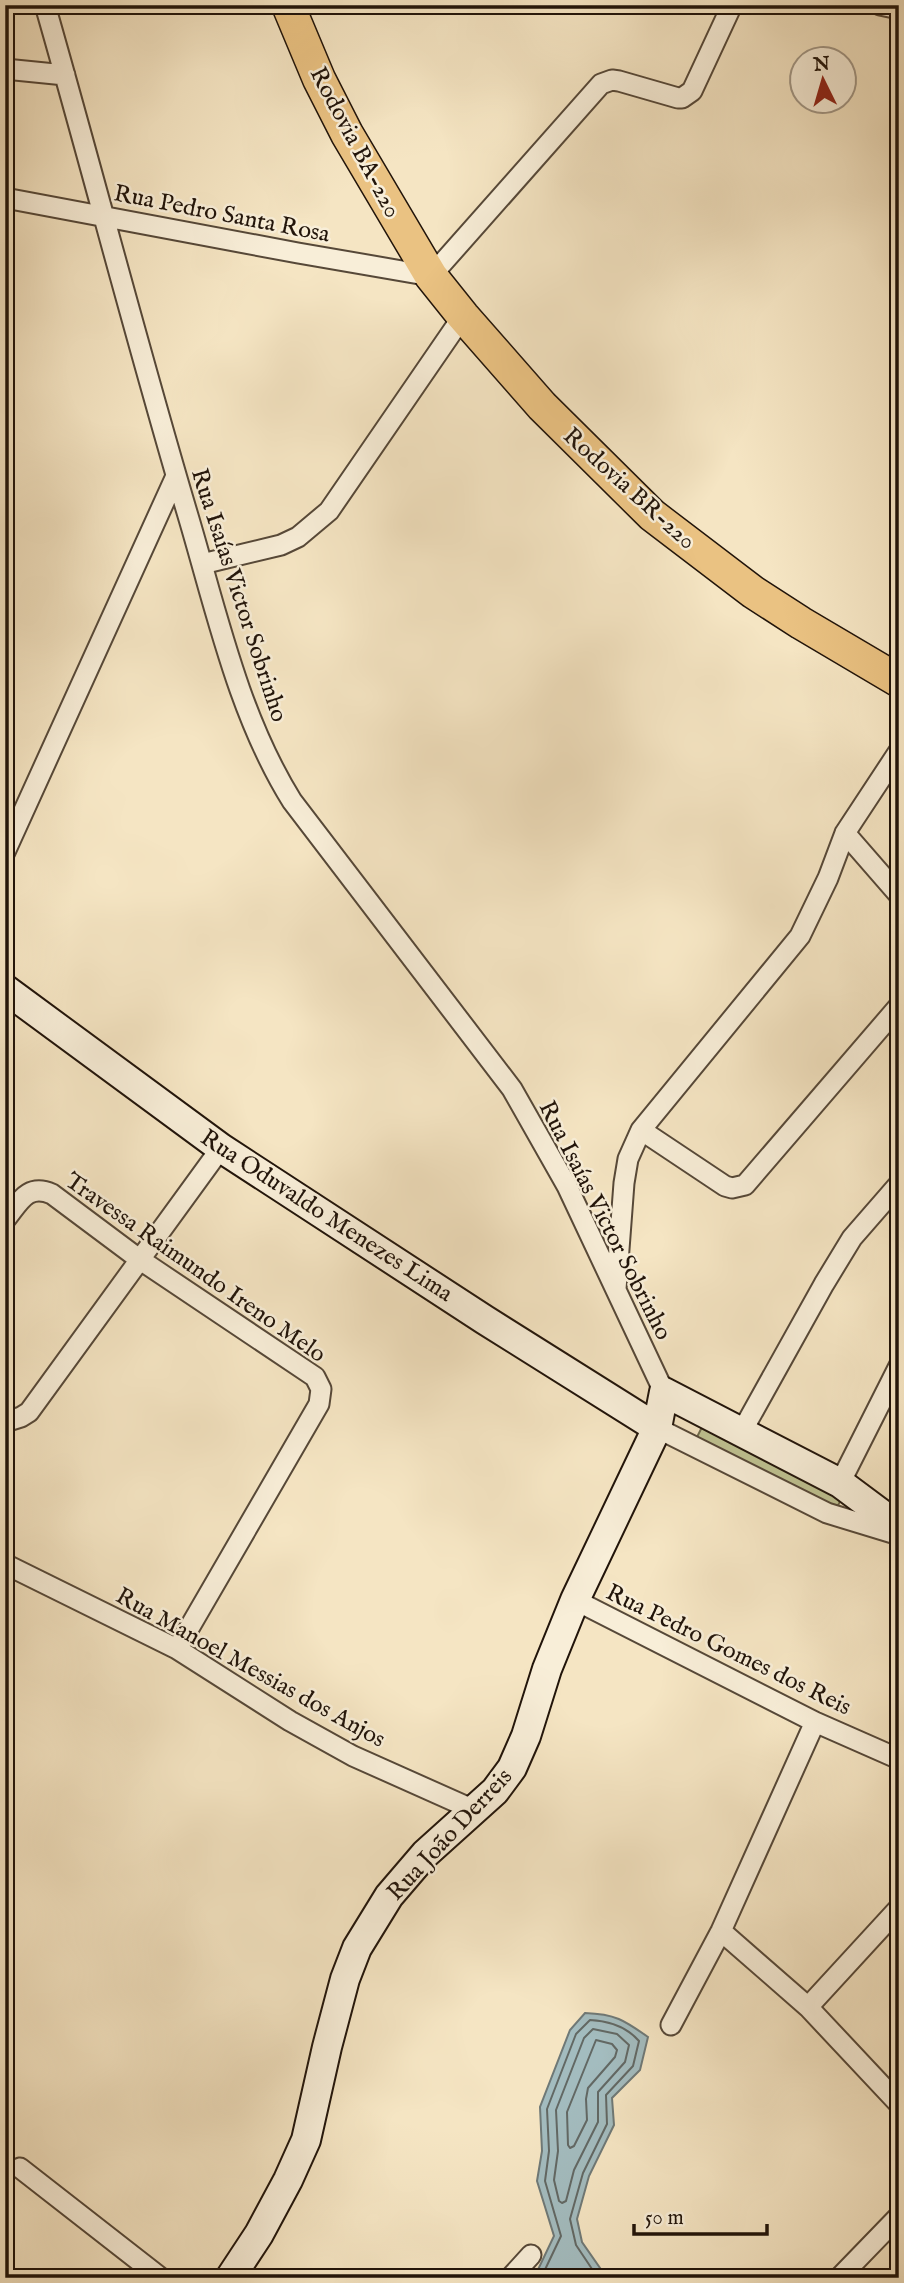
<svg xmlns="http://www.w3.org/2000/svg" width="904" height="2283" font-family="'IM FELL English',serif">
  <rect width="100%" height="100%" fill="#f5e5c3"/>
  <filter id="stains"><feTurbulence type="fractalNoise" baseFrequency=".00286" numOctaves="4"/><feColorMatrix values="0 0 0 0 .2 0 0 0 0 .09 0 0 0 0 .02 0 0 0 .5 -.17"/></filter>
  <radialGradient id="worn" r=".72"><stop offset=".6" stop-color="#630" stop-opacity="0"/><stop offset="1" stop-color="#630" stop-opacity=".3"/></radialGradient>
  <path fill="#bfc392" stroke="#706c4e" stroke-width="2" d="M702,1427L842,1498L836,1509L696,1439Z"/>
  <path fill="#a3bcbf" stroke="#6f7977" stroke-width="2" d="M585,2013C615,2014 624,2020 648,2037L640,2070L612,2098L614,2125L589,2176L577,2219L582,2242L607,2278H534L554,2236L537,2181L542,2151L540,2107L570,2030Z"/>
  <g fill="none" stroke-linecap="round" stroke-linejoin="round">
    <path stroke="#626864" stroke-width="2" d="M593,2029L617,2034L629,2045L625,2062L598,2092V2122L574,2170L566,2201L562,2203L559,2201L554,2180L558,2151L556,2110L584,2038Z
      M596,2040L612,2044L617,2050L615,2057L588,2088L586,2099L587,2120L574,2146L570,2148L568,2145L567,2112Z
      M541,2278L561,2236L545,2181L549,2151L547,2109L576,2034L590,2020C609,2021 626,2026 639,2041L633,2066L606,2095L607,2124L583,2173L570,2219L576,2245L598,2278"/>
    <g stroke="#564838" stroke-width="23">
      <path id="street" d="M45,5C94,176 138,348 189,519C217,614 239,716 292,801L512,1089L567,1186L664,1392
        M880,5L899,9
        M5,69L65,75
        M5,198L298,253L431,276L601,84L612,80L619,81L678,98H682L692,91L732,5
        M202,564L281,545L298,537L329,511L463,316
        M845,833L899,895
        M5,852L176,476
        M641,1130L725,1186L732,1188L745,1185L899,1006
        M5,1220C19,1203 27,1183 52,1194L139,1259L315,1377L321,1389L319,1404L177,1649
        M616,1289L624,1183L628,1159L641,1130L800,936L828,878L845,833L899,751
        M5,1422L21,1417L29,1412L221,1148
        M657,1428L827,1513L899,1535
        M741,1433L824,1284L852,1238L899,1184
        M840,1483L899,1366
        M5,1564L177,1649L290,1721L353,1756L474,1810
        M575,1600L815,1722L899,1759
        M721,1931L808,2007L899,2104
        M808,2007L899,1908
        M671,2025L721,1931L815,1722
        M20,2168L161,2278
        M510,2278L531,2255
        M839,2278L899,2216"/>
    </g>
    <g stroke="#21140a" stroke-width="32">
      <path id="secondary" d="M5,989L221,1148L485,1320L657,1428
        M230,2278L259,2234L288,2180L306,2140L327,2047L345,1979L357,1948L389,1896L425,1854L495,1791L512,1768L526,1736L547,1669L575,1600L657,1428L664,1392L840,1483L899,1527"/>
    </g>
    <g stroke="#21140a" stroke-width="35">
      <path id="primary" d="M288,5L319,79L347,134L431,276L463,316L542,406L652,515L753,592L801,623L899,681"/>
    </g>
    <use href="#street" stroke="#f8eed8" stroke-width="19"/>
    <use href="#secondary" stroke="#f8eed8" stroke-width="28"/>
    <use href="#primary" stroke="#eac282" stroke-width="32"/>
  </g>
  <g text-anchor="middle" stroke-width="5" stroke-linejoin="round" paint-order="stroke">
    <g font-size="24" fill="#21140a" stroke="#f8eed8">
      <text transform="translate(356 142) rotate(62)" y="8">Rodovia BA-220</text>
      <text transform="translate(222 213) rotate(11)" y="8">Rua Pedro Santa Rosa</text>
      <text transform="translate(630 488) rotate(42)" y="8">Rodovia BR-220</text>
      <text transform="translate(240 595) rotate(72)" y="8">Rua Isaías Victor Sobrinho</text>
      <text transform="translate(327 1215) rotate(33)" y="8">Rua Oduvaldo Menezes Lima</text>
      <text transform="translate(606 1220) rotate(63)" y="8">Rua Isaías Victor Sobrinho</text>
      <text transform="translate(196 1267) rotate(35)" y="8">Travessa Raimundo Ireno Melo</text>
      <text transform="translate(729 1649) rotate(26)" y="8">Rua Pedro Gomes dos Reis</text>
      <text transform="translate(251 1667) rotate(29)" y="8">Rua Manoel Messias dos Anjos</text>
      <text transform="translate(449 1834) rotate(-47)" y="8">Rua João Derreis</text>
    </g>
  </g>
  <rect width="904" height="2283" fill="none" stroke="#f5e5c3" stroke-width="28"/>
  <rect x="7" y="7" width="890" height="2269" fill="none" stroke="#21140a" stroke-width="3.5"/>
  <rect x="14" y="14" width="876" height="2255" fill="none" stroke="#21140a" stroke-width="2"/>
  <g transform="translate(823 80) rotate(355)"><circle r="33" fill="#f8eed8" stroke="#a29786" stroke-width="2"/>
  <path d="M0-5L12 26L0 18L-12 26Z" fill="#8f2418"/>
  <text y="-10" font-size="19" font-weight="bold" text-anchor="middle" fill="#21140a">N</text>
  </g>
  <path d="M634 2224v10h133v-10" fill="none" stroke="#21140a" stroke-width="3.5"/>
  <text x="645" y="2224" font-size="21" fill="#21140a" stroke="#f8eed8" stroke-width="5" paint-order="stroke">50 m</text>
  <rect width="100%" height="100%" filter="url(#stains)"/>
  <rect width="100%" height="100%" fill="url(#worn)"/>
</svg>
